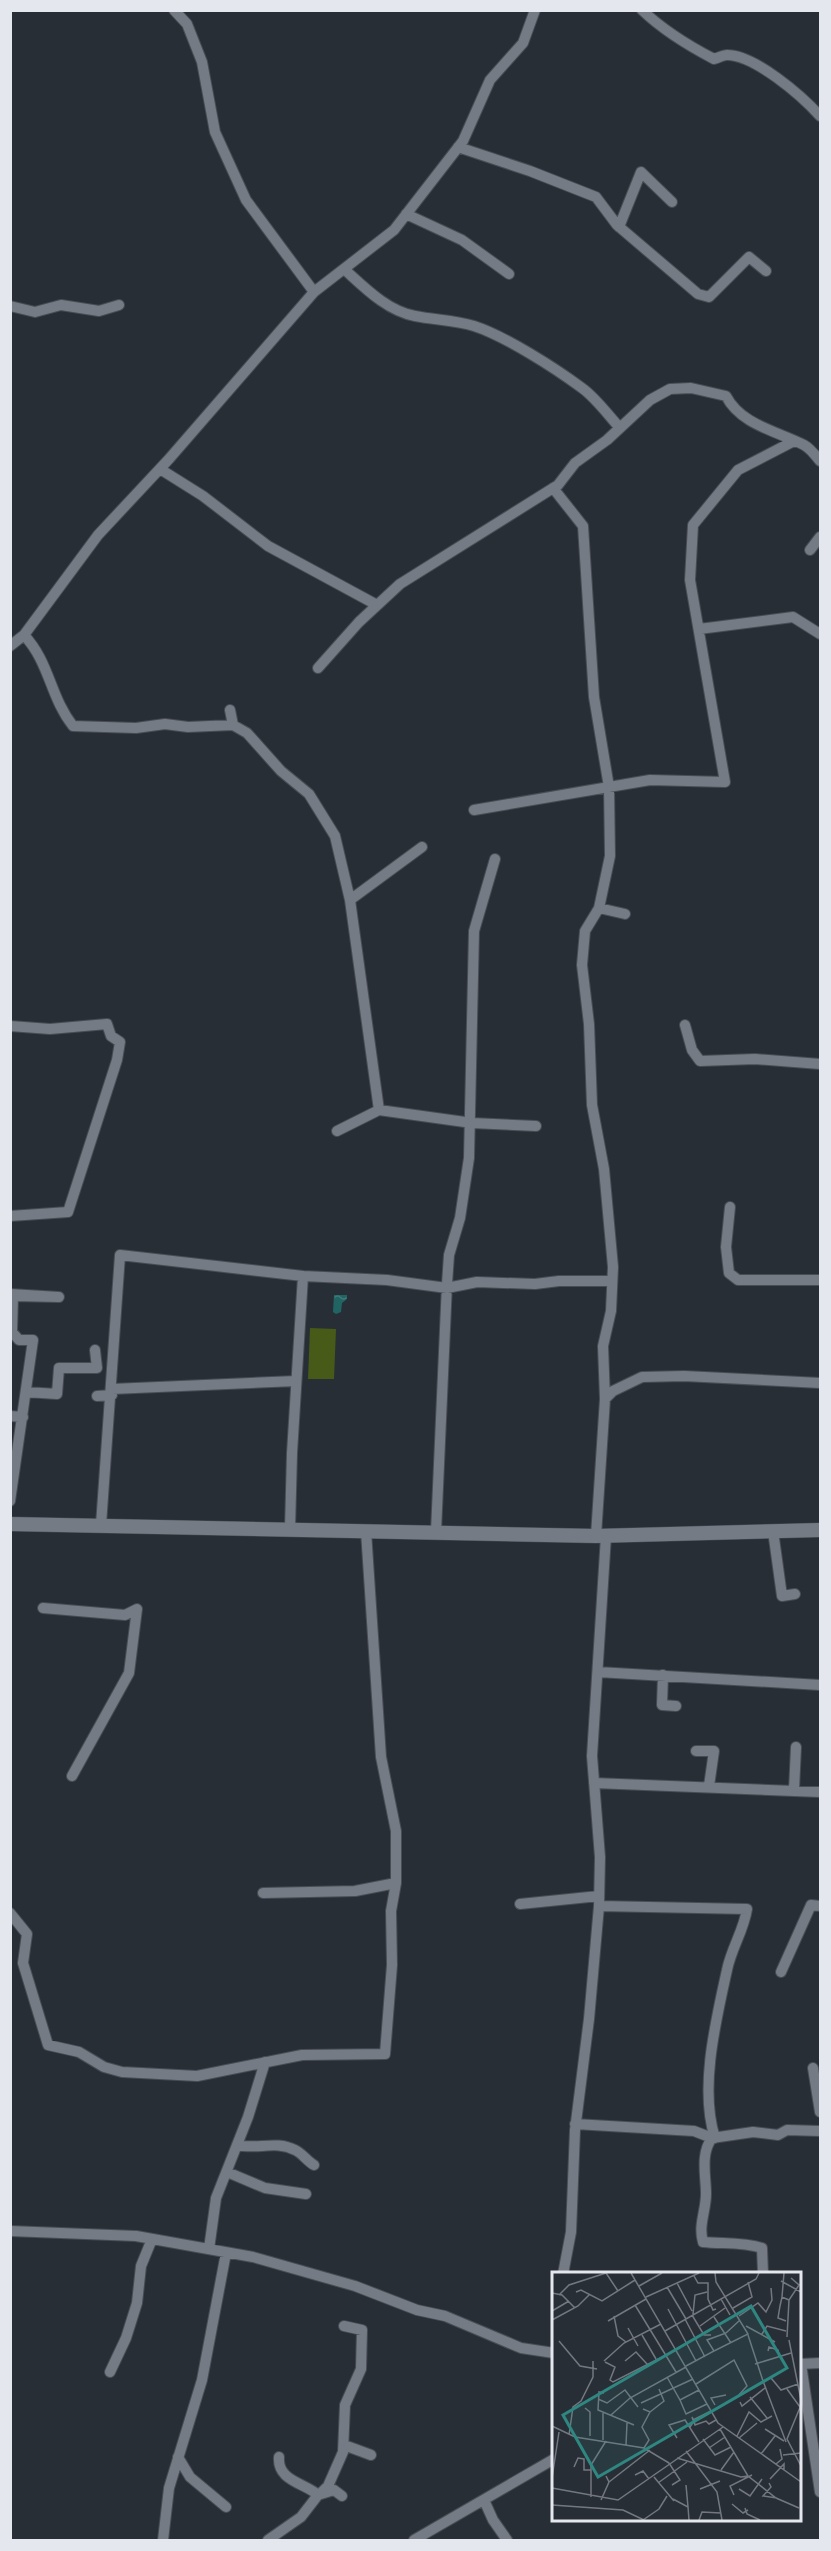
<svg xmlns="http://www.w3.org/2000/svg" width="831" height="2551" font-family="'Open Sans',sans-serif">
  <defs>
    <pattern id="water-ripples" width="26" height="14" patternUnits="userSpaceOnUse" patternTransform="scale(1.5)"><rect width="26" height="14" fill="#216464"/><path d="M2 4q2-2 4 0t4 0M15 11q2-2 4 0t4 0" fill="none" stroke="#417a7a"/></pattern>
  </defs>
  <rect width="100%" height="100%" fill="#282e36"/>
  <path fill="#485a17" d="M310,1328L336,1329L334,1379H308Z"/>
  <path fill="url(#water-ripples)" d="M334,1295H347V1299L342,1303L341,1312L336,1314L333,1312Z"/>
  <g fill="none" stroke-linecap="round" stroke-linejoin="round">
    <g stroke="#484d53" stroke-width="12">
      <path id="minor" d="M174,10L187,24L202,62L215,132L246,200L314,292
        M642,10C664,31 687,45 714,59C718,58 723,55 727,55C755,55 802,96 820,116
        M458,147L530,171L596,197L617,225L698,294L709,297L749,257L766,271
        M406,214L462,240L509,274
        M619,227L641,172L672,202
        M344,269C364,287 387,311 415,316C435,320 455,320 474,326C505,336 555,368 582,388C596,398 608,415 620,428
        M10,306L35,312L61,305L99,311L119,305
        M160,469L203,496L268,546L377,605
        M553,488L583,526L594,697L609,787L610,856L599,908L585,931L582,965L589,1024L592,1105L604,1169L613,1267L611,1311L603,1346L605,1399L596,1536
        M810,550L820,537
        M699,629L793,617L820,634
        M24,635C50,663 50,697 73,726L136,728L165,724L188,727L233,725L247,733L281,771L309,794L335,836L350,900
        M10,646L24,635L98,535L169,459L314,292L394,230L463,141L490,80L523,43L535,10
        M318,668L359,622L400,584L558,485L575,463L607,440L650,400L670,389L691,388L726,396C741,425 777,431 804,445C810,448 816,456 820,461
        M230,710L233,725
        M474,810L650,780L725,782L690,580L693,525L738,470L794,441
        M422,847L350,900L379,1110L472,1123L536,1126
        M599,908L625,914
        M685,1025L692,1050L700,1061L755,1059L820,1064
        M10,1026L50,1029L107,1024L111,1036L120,1042L117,1060L68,1212L10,1216
        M337,1131L379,1110
        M730,1207L726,1247L729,1273L738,1280H820
        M10,1294L59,1297L13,1296L12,1332L19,1340H33L10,1501
        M112,1389L296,1381
        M26,1392L57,1394L59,1368H97L95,1350
        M97,1396L112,1395
        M605,1399L613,1391L642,1377L684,1376L820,1383
        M10,1416L23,1417
        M101,1525L120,1255L303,1276
        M290,1529L292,1453L303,1276L387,1280L447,1288L477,1282L535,1284L559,1281H612
        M773,1531L782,1596L795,1594
        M436,1532L447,1284L449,1255L460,1218L469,1158L474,931L495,859
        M606,1536L592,1756L600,1857L599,1906L747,1909C744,1930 731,1949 727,1970C716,2020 699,2089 715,2138
        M43,1608L125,1615L137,1609L129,1673L72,1776
        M598,1672L820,1685
        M663,1675L662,1705L676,1706
        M696,1751H714L709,1786
        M594,1783L820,1792
        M794,1790L796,1747
        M263,1893L355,1891L396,1883
        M520,1904L599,1896
        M10,1913L27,1934L23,1963L48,2045L79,2052L104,2067L122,2072L197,2076L302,2055L385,2054L392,1965L391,1911L396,1883V1831L381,1757L366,1531
        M781,1972L811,1905L820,1906
        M813,2068L820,2112
        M575,2124L694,2131L712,2138L753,2132L778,2135L787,2130L820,2131
        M712,2138C700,2154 706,2176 706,2194C706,2211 698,2225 703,2242C723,2244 743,2242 762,2248L763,2274
        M237,2145C256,2150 276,2140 295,2150C302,2153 307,2161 314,2165
        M227,2172L265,2188L306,2194
        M10,2231L136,2236L253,2257L355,2286L417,2310L445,2316L521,2348L554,2353
        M209,2249L216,2198L248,2117L265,2062
        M563,2274L571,2232L575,2130L589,2019L599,1906
        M800,2364L820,2363
        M801,2364L820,2492
        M110,2372L126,2338L137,2303L141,2266L152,2239
        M344,2445L371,2455
        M178,2457L190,2477L226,2507
        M322,2492L328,2486L343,2452L345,2405L361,2369L362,2330L344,2326
        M321,2494L334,2490L342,2496
        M484,2500L493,2520L507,2540
        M163,2540L169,2488L202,2380L226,2253
        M268,2540L301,2517L318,2495C305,2483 277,2481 279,2457
        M414,2540L554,2459"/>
    </g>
    <g stroke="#484d53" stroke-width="15">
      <path id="secondary" d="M10,1524L596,1536L820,1530"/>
    </g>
    <use href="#minor" stroke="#747b84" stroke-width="10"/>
    <use href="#secondary" stroke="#747b84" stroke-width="14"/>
  </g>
  <g transform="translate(552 2272)">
    <rect width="249" height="249" fill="#282e36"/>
    <path fill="none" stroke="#737880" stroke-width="1.5" d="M54,1L66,19M79,1L166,151L249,210M142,4L146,11H156V27L161,38L164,37M229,9L249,20M125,11L140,39M87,14L110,1M115,15L134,47M24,20L29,18L50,29L83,8M0,21L10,23L23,36M7,23L17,13L54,1M94,25L147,1M230,25L232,1M169,27L178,43M83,33L124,100M181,36L200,25L196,10M116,37L144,89M0,39L17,29M141,42L143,23L155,20M140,43L152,63H159M62,44L66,64L74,70M187,44L206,31L214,40L220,28L219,16M162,45L179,71M133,47L153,85M0,48L26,34L38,22M56,49L94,27M234,49L226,46L228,34L230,25L237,28M148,54L173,36M194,54L223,70M76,56L86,74M113,59L204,7L207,1M174,61L188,48M210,62L215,54L234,59M90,63L104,87M196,63L211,109M235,65L237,28L247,13L239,6M237,68L249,128M7,69L28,94L45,97M162,79L196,62L164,10L163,1M216,79L217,75L226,78L227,84M52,89L72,71L109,52M73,89L84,80L95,92M53,90L63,95L58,108L61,110L124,78M203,92L239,81M134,94L162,79L155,68L174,61M115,105L128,128L147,118M144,112L182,88L195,114L185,125M235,117L248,135M52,121L47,120L46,138L82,153M198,125L215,146M46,127L55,131L73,118L86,135M128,128L134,142L155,132M188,130L190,134L213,116M89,131L141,107M163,133L159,126L174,123M249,133L235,167L249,194M33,136L38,140V164M91,137L98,140L112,129L107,117M51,141V168M59,143L78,126L134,95M142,149L140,145L141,148L159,139M0,154L23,165L92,176L117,191M138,155L142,149L143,153L154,149L157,152L164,148M168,157L196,204L224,226L247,236M213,157L232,169M17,163L21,135L29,129L41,105V89M185,164L197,140L209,150L220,144M125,166L117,153L133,148L147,170M187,166L205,151M151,167L163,183L179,175M234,170L211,109L219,106L229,118L246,112M74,173L75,151M92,176L97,168L90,155L98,140M157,176L173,165M134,179L165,220L170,248M209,182L223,164M231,183L249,181M125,186L189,205L196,204M117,191L128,208L120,213M224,192L230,187L228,177M22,195L26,186L32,187V198H39M169,198L182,180M83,203L91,199L97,207M102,205L122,229M0,206L7,160M218,207L232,192V198M57,210L98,178M106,211L135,190M217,211L219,215L211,224L225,226M134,213L136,235M0,216L66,228L171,155M148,217L168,209M187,217L198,224L210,207M182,223L178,214L200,203M39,225V193L54,169M249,226V247M121,227L136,235L137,248M49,228L57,210L54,204M180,232L191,241L196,238M0,233L71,238L92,248M193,236L195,242L208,248M91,248L107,237L115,224M147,248L150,240L169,241"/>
    <path fill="#2f8781" fill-opacity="0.15" stroke="#2f8781" stroke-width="3" d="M199,34L235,96L46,205L11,143Z"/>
    <rect width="249" height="249" fill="none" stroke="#e4e8ee" stroke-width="3"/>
  </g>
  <rect width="831" height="2551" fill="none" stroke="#e4e8ee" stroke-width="24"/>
</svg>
